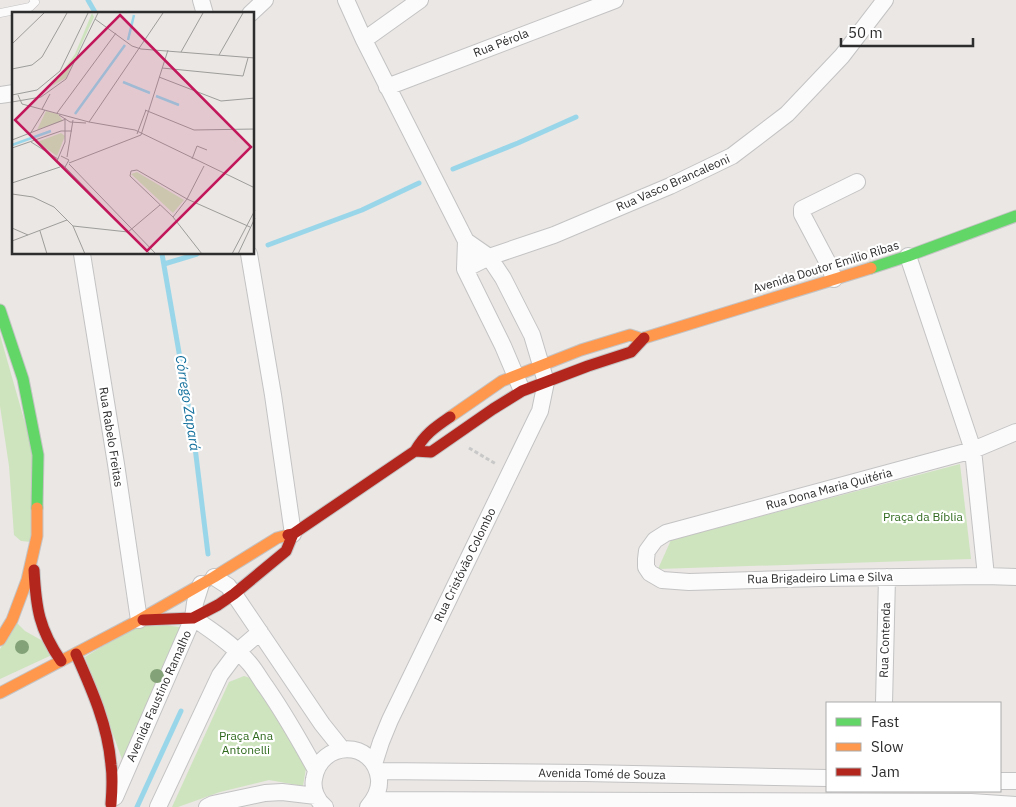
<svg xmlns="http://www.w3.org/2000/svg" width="1016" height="807" font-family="'IBM Plex Sans',sans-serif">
  <rect width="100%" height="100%" fill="#eae7e4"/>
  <path fill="#cee4be" d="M0,335L33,451L31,542L21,541L14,535L9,466L0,406Z
    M960,464L971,559L658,569L671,540Z
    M142,622L187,628L123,762L85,657Z
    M17,623L25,631L41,640L54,654L0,679V649Z
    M244,676L256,680L306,768L303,786L269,780L220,792L178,807H172L229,682Z"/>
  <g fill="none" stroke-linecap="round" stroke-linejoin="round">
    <path stroke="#9ad6e9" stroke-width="5" d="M88,0L96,14
      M453,169L518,143L576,117
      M268,245L362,210L419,183
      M162,254L194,439L208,554
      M164,264L197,254
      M137,807L181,711"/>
    <g stroke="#c4c3c4" stroke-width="9">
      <path id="lane" d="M0,13L30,7L35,2L34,0"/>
    </g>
    <g stroke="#c4c3c4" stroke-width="18">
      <path id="street" d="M201,0L205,14
        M346,0L364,40L466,241L489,257L503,278L532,335L546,382L540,411L536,419L390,720L381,742L374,764
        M250,14L265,0
        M364,40L420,0
        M387,87L615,0
        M0,95L14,93
        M466,241L465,269L503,346L520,386
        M82,254L116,464L139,620
        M249,254L273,395L293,534
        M908,256L973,450L986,576
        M465,269L489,257L554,235L670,186L732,156L787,114L842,56L885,0
        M834,279L829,265L802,214V209L857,182
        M1016,432L973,450L666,533L655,540L647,551L646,559V567L650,573L662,580L689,582L819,578L986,576L1016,577
        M214,577L228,586L234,594L322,724L342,749
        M193,618C213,631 235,646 250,664C256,671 260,679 266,687C284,713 300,741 316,770
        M884,703L887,577
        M378,771L585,773L827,778
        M1000,781H1016
        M115,797L193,618L195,603L201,584
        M375,800L971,802L1016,805
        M158,807L220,675L238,651L260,632
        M207,807L213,804L265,793L282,792L316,796
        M325,807C317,801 312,789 314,779C320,740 374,739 379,779C380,790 375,799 368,807"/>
    </g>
    <g stroke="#c4c3c4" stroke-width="13">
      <path id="fast" d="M871,268L908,256L1016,216
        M0,310L23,379L38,455L37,508"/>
    </g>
    <g stroke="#c4c3c4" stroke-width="13">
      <path id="slow" d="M644,338L871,268
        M450,417L502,381L581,350L630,335L642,339
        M0,640L12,620L27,580L37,536V508
        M0,693L139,620L214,577L277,538L288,535"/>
    </g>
    <g stroke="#c4c3c4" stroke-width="13">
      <path id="jam" d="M415,451L431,452L493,409L522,391L588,366L631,352L644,338
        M288,535L293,534L415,451C425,434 434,428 450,417
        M34,570C36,608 39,629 61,661
        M143,620L193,618L218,605L234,594L286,551L293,534
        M76,654C92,690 108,726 111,765C113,778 112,791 111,804"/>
    </g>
    <path stroke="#c8c8c8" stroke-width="3" stroke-dasharray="4 2.5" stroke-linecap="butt" d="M469,448L496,464"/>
    <use href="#lane" stroke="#fcfbfb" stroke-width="8"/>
    <use href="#street" stroke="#fcfbfb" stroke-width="16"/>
    <use href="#fast" stroke="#63d668" stroke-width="11"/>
    <use href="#slow" stroke="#ff974d" stroke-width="11"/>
    <use href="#jam" stroke="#b3261e" stroke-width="11"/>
  </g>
  <g fill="#83a277">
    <circle cx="22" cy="647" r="7"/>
    <circle cx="157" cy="676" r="7"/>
  </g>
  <g text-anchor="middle" stroke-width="4.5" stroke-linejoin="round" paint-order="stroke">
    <g font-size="12" fill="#2d2d2d" stroke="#fff">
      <text transform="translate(501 43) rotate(-21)" y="4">Rua Pérola</text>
      <text transform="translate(673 183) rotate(-24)" y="4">Rua Vasco Brancaleoni</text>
      <text transform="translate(826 267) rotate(-17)" y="4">Avenida Doutor Emilio Ribas</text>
      <text transform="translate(111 437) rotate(81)" y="4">Rua Rabelo Freitas</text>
      <text transform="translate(829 489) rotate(-15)" y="4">Rua Dona Maria Quitéria</text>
      <text transform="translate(465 565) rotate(-64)" y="4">Rua Cristóvão Colombo</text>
      <text transform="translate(820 578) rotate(-1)" y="4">Rua Brigadeiro Lima e Silva</text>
      <text transform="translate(885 640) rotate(-88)" y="4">Rua Contenda</text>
      <text transform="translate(159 696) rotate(-66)" y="4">Avenida Faustino Ramalho</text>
      <text transform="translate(602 774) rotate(1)" y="4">Avenida Tomé de Souza</text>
    </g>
    <g font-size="12" fill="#2f691d" stroke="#fff">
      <text x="923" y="521">Praça da Bíblia</text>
      <text x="246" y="740">Praça Ana<tspan x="246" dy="14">Antonelli</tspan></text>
    </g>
    <g font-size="14" font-style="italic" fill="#126f9c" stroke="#fff">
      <text transform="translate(188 403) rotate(81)" y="5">Córrego Zapará</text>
    </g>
  </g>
  <g transform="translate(12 12)">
    <rect width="242" height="242" fill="#eae7e4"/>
    <path d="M80,1L82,5L54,66L40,74L63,42ZM34,99L46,102L51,109L25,118ZM49,121L53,124L45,144L25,130ZM125,160L172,188L161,201L119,162Z" fill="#cee4be"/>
    <path fill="none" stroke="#9ad6e9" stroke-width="2.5" d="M116,28L122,3M111,70L138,81M144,84L167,93M63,102L113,33M0,133L39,119"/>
    <path fill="none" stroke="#9e9d9b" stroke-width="1" d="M83,7L120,34L129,37L243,46M0,32L32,1M169,40L191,1M207,43L231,1M150,56L231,64L236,46M0,57L20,53L30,45L55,1M147,65L209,89L243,86M0,83L25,78L48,59L76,1M6,83L10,92L77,110L123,118L243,176M0,90L29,85L54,67L86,1M30,97L38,82M133,98L182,118L243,117M45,101L104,21M47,103L58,110L74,111M77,110L151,1M18,122L33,98M125,122L134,98M0,128L54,107M19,130L46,147M0,136L49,119H60M49,144L57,148L53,155L45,149L53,130V108M55,145L61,108M180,147L185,134L195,138M57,151L129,123L156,38M57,152L144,242M53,155L138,242M0,171L48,155M0,182L21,185L42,195L61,214L73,242M161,205L175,187L192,154M61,214L116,220L148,193M0,216L16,223M28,219L35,242M0,229L55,208M190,242L161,205L118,164L119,159L125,158L175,187L238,215M220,242L243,198M226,242L243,206"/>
    <path fill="#c2185b" fill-opacity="0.15" stroke="#c2185b" stroke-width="2.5" d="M108,3L239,135L135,239L3,108Z"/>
    <rect width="242" height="242" fill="none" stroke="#2d2d2d" stroke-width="2.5"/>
  </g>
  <rect x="826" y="702" width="175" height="90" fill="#ffffff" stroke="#ababab"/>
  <rect x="836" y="718" width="25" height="8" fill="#63d668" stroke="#ababab"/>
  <text x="871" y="727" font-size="15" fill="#2d2d2d">Fast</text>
  <rect x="836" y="743" width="25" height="8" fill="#ff974d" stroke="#ababab"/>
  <text x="871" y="752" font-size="15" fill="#2d2d2d">Slow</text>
  <rect x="836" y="768" width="25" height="8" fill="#b3261e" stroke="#ababab"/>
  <text x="871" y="777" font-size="15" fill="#2d2d2d">Jam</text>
  <path d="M841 38v8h132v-8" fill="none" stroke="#2d2d2d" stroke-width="2.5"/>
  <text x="848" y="38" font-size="15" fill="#2d2d2d" stroke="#ffffff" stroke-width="4" paint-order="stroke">50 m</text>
</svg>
